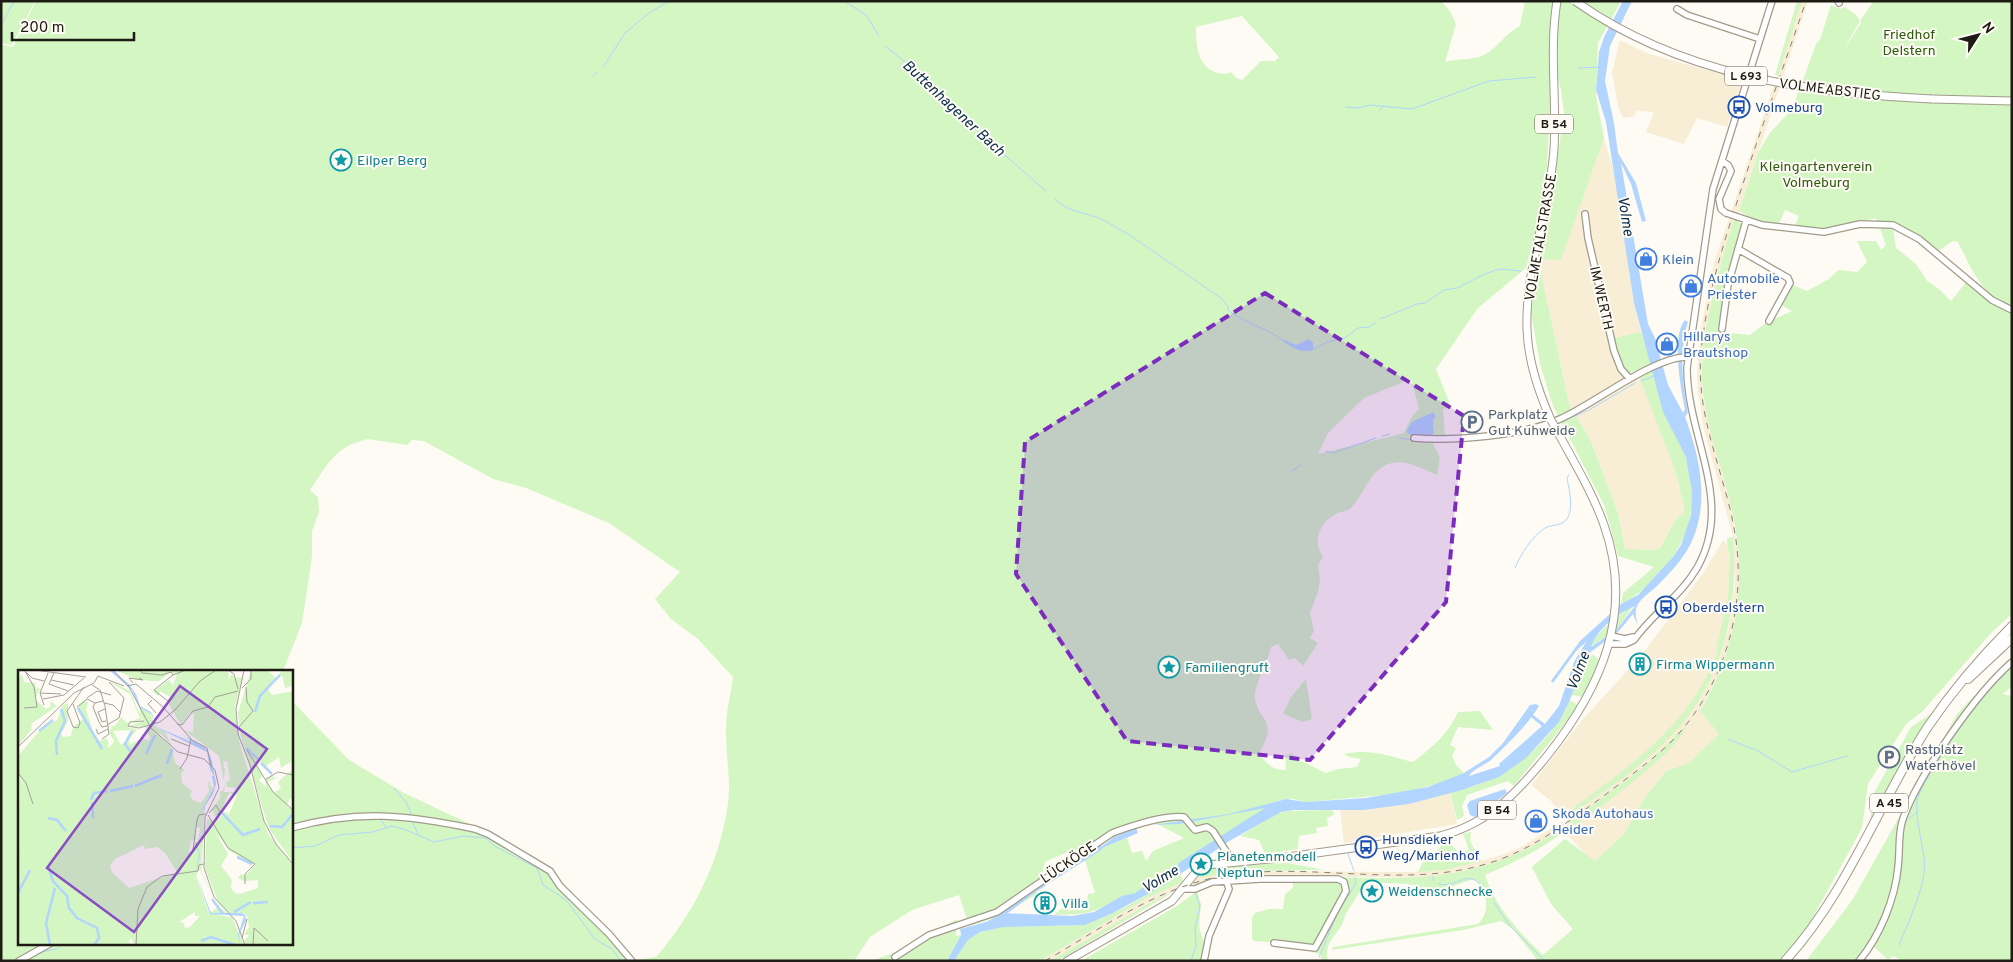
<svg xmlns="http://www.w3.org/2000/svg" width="2013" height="962" font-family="Overpass,sans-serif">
  <rect width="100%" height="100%" fill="#fefbf4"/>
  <path fill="#f8edd5" d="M1802,1H1808L1739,211L1734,219L1718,275L1703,354L1702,392L1706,412L1732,510L1740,563V587L1734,631L1718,676L1700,711L1719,734L1689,763L1666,771L1642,802L1624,834L1594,862L1564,832V826L1542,842L1504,860L1466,872L1430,878L1267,875L1222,878L1190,886L1196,878L1242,871L1411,872L1445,870L1502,855L1521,847L1562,822L1565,826L1568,823L1551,801L1531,785L1583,719L1640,657L1704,572L1723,540L1727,544L1728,550L1730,551L1728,598L1716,649L1718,651L1711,669L1692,703L1695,706L1714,672L1722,652L1728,630L1735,586L1733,537L1704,429L1698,393L1697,373L1701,328L1714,263Z
    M1620,40L1649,54L1742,80L1727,127L1697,118L1684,144L1646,132L1654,112L1636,111L1635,116L1623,118L1618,107L1612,72Z
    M1604,138L1616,179L1634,303L1641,332L1615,338L1623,368L1634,379L1640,378L1644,386L1677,476L1685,512L1676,519L1659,550L1625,549L1618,514L1591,441L1569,404L1540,268L1541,259H1561Z
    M1450,792L1457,824L1344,843L1340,810H1364L1409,804Z
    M1183,882L1178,889L1148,904L1050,961H1040L1145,899Z"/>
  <path fill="#d3f6c3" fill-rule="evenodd" d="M1,1H35L12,45L1,43Z
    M36,1H1441L1450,11L1456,24L1445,62C1458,58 1471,61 1484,55C1498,48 1504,34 1520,26L1525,1H1621L1598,43L1596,96L1604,138L1561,260L1540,259L1549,215L1564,113L1561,89L1554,64H1552L1547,167L1540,214L1526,268L1477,309L1436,369L1451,407L1443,409L1445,436L1432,441L1440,458L1437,475C1420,468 1403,457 1386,465C1369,473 1364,494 1352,507C1349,511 1343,511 1338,513C1321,521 1311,540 1323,557L1318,565L1320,579L1318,592L1310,613L1314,631L1310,638L1318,643L1303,666L1295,658L1289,660L1278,644L1271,647C1268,662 1256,680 1255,695C1255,720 1281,719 1259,753C1265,763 1274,771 1286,770L1285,756L1291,753L1297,759L1326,773L1338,769L1357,767L1361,759L1349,757L1344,754C1368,748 1391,756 1413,762C1432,748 1449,733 1458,712L1480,711L1493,730L1458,727L1450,745L1456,748L1452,756L1456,765L1464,773C1415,797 1362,796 1309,802C1303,802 1299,800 1294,799C1283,798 1274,802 1264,806L1265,808L1256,816L1152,880C1147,887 1136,894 1129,895C1125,896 1124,895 1121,897C1091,914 1089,914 1054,915L1061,909L1066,908L1069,911L1090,906L1087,900L1088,894L1095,893L1084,857L1074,849L1045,862L1036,895L994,918L969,926L959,895L912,910L870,937L854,961H1V44L13,47ZM1242,16L1279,57L1275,61H1261L1242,80L1236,78L1231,72C1226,75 1221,74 1215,72C1197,65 1196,45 1196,27ZM1411,379L1419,409L1411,418L1404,433L1318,454L1328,433L1364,398ZM1436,414L1433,420L1434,433L1406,432ZM368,439L407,445L412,440L424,441L493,479L526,488L609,523L680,572L655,599L671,619L698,639L733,677C731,695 725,715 726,734C726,760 732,784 727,810C718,865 692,916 656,957L635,960L552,871L487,832L404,793L349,760L291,700V943H19V671H283L302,623L312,556V531L319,512L318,497L310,490C328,464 335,446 368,439ZM1146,818L1184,838L1153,851L1146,861L1142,851L1132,853L1127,838L1097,850C1110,835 1132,832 1146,818Z
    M1797,1H1802L1778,75H1775Z
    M1874,1H2012V308C1980,292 1973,272 1958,242L1953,241L1938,251C1919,236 1903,221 1877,222L1876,218L1824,229L1795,226L1799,216L1785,210L1778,226L1760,223L1739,211L1759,151L1770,133L1792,109L1817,42L1820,40L1831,5L1841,9L1845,7L1857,16L1860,21L1842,53L1861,23V19Z
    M1734,219L1743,225L1727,280L1719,332L1750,335L1767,322L1792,311L1779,304L1793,285L1807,291L1829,279L1838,270L1857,272L1867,262L1857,241H1876L1881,250L1886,245L1879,226L1893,227L1896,248L1916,264L1927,281L1939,289L1951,301L1967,281L2012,312V614L1991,633L1923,711L1906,724L1868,784L1862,828L1806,930L1780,961H1538L1513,929L1501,921L1463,930L1332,950L1333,947L1478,924C1491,912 1487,893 1476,880H1470L1443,890L1432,891L1409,884L1366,882L1345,915C1343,933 1322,940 1328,961H1322L1320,954L1311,952L1314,949L1269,942L1254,941L1252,939V918L1255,913L1269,909H1283L1285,894L1293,888V879L1337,880L1341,877C1428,881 1492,877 1565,826L1564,832C1540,850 1513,863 1485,875C1494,905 1520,934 1543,955L1573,929L1551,904L1532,867L1565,839L1595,861L1624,834L1642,802L1666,771L1689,763L1719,734L1700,711C1737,649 1748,581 1732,511C1724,471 1708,434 1703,393C1697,344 1720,266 1734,219Z
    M1538,268H1540L1569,404L1591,441L1618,514L1625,549L1659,550L1676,519L1685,512L1677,476L1640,378L1654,369C1657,383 1659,397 1663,410C1669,426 1681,441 1686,458C1699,496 1691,538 1664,568C1651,582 1639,596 1621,604L1623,593L1654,567L1618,556L1605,507L1553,406L1540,364L1531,312Z
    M1641,332L1652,364L1630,373L1623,368L1614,338Z
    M1733,537C1739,610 1723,684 1670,737C1640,769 1601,793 1565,819L1563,816C1627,767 1688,730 1718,651L1716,649L1728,598L1730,551H1728L1727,538Z
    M1634,605L1617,629L1590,647C1600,628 1617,617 1634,605Z
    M1594,655L1600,661L1583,697L1571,695L1585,656Z
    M2012,656V687L2002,694L2012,696V961H1903L1893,956L1888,960L1871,944L1859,961H1806L1853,899L1957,714Z
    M1306,679L1312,719L1303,722L1283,714L1291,697Z
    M1570,700L1578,705L1571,716L1514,786L1508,781L1467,795L1462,806L1464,816L1457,820L1450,792C1500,785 1550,746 1570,700Z
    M1932,713V714L1869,827L1875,791L1911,727Z
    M1686,726C1679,751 1601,806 1577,825L1568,823L1643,768Z
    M1332,810L1335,814L1327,818L1328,826L1316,828L1317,833L1299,836L1298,849L1265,854L1259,840L1240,836L1276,814L1288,811Z
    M1471,832L1470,841L1481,861L1445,870L1418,872L1427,854L1435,853L1442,845H1452L1459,854L1469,850L1463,834Z
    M1287,863L1325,870L1242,871L1196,878L1209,869L1219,866Z
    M1181,874L1183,882L1145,899L1040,961H954L968,940L980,932L1004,927L1085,925L1124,908Z
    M1178,889L1058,961H1050L1148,904Z
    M1197,891L1201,904L1199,927L1205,946L1202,961H1081L1177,906Z
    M957,919L956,936L961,935L947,961H871L904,949Z"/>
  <path fill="#b1d5fe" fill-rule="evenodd" d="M1623,1H1632L1610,46L1605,81L1614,123L1618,153L1636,183L1646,221L1642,222L1631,184L1621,163L1648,324L1655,338L1668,385L1683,413L1685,409C1681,390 1671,336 1685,320L1688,322C1679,350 1682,384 1688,412L1685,417C1700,457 1710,503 1691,543C1682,561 1669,574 1655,588C1650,592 1642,598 1638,604C1634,610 1636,619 1638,626L1633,614L1618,632L1585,656L1570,700L1559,722L1526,758L1499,777L1462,790L1409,804L1364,810H1294L1281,812L1231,840L1164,885L1113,913L1085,925L1004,927L980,932L968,940L954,961H947L961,935L960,929L986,922L1003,913L1072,916L1094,912L1122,896L1135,893L1176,867L1180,862L1265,808L1179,824L1153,825L1229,814L1286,799L1306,802L1366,798L1428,787L1464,773L1489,757L1503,743L1530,705L1536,704L1539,706L1533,715L1545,724L1559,706L1574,662L1586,642L1577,650L1553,683L1551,681L1580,641L1621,604L1638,595L1673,557L1681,545L1691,515L1692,492L1686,457L1663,412L1634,303L1606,122L1596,90L1599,52L1604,37ZM1635,606L1617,629L1591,647C1598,628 1617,614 1635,606ZM1531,717L1542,726L1499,764L1500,766L1469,776C1473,769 1485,765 1491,760C1498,754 1529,723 1531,717Z
    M1278,337L1296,345L1309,339L1313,343V349C1301,356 1287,344 1278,337Z
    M1433,412L1436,416L1433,420L1434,433L1430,437H1414L1406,432L1412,422Z
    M1505,789L1507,793L1479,815L1475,817L1470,815L1467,805L1470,801Z
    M1136,828L1138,833L1095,851L1114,837Z"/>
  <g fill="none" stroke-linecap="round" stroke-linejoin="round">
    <path stroke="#b1d5fe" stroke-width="1" d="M844,1L866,15L879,36
      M1,25L14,1
      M885,46L928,80L938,97L1046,191
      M604,66L625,33L649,13L669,1
      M1578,68L1600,67
      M593,76L597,72
      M1346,107L1359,108L1370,105L1412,109L1489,81L1536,77
      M1379,111L1384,106
      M1055,199C1068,213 1087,212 1103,220C1112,224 1119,230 1128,234L1221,298L1228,306V310C1245,323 1261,326 1278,337
      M1380,319L1417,304L1425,303L1444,290L1457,288L1487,273L1500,269L1521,271
      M1310,351L1327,342L1345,338L1358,328L1369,327L1375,323
      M1641,381L1654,376
      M1556,424L1589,410L1635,383
      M1544,429L1550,426
      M1382,436L1390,434
      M1502,437L1526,435
      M1399,438L1413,440
      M1434,442L1443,441
      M1326,451L1333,453L1376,438
      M1292,471L1301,465
      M1515,568C1521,554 1532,536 1545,528C1550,525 1555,526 1560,524C1577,518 1569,490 1567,478L1569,475
      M1728,739L1758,751L1792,772L1847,756
      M394,788L406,802L412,816
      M380,819L386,827
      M1909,819L1918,811
      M412,821L418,834
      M291,848L315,846L339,835L373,832L392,826L404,829L434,842L463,836L485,838L496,847L537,868L543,885L566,900L595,939L612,949L621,961
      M1348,854L1354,871
      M1433,877V880
      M1439,884C1461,889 1467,865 1485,890
      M1494,902L1509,925L1545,961
      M1899,945C1908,922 1928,883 1924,857C1922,844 1915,814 1917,801C1921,779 1987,686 2006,674
      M42,952L57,949L63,943
      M1319,957L1338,912L1356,883L1355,877
      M1191,961L1196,946L1195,928L1200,906L1195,892"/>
    <path stroke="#b1d5fe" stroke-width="4.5" d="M999,917L1036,889L1100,848"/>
    <g stroke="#a29b8b" stroke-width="8">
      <path id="minor" d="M1838,1L1839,3
        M1677,9L1687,15L1760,39
        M1722,161L1728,165L1731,171L1719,199L1721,209L1726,213
        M1585,214L1588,238L1614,351L1621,369L1629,378
        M1738,217L1762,225L1824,232L1860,224L1893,225L1919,239L1992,300L2012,310
        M1738,249L1788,278L1790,283L1769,321
        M1722,329L1728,285L1746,221
        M1414,438C1454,441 1523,436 1560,419C1593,405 1655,355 1689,357
        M1611,636L1625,639L1633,637
        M1609,644H1625L1634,640C1653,613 1680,597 1697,568C1735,502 1687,437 1687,368L1713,189L1772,1
        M291,828C359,809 408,815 475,829L488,834L550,871L560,886L609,934L632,961
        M1184,889H1195L1212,882L1260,879H1338L1344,882L1346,891L1315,948L1274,943
        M895,957L929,935L997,912L1112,833C1131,826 1164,815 1184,817L1195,830L1207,827L1213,831L1233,862
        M19,961L51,943
        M1204,961L1209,936L1229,889L1227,883
        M1859,961C1880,936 1895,899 1898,867C1900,852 1898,836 1902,822C1916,778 1977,692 2012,662"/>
    </g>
    <g stroke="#a29b8b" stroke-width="9">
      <path id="major" d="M1932,99L2012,101
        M1551,420C1538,391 1528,361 1527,329C1525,268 1550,210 1554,149C1557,100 1549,50 1557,1
        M1067,961L1172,901L1196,872L1207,865L1280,858L1440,836C1488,824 1516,794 1547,756C1601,688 1635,613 1604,525C1592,491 1572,459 1555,427"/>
    </g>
    <g stroke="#a29b8b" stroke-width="10">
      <path id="highway" d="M1968,679L2012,638
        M1785,961C1847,893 1878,805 1927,728C1952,691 1980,658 2012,626"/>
    </g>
    <use href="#minor" stroke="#fff" stroke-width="5.5"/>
    <use href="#major" stroke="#fff" stroke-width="7"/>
    <use href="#highway" stroke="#fff" stroke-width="8"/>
    <path stroke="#85827b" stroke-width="1" stroke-dasharray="6 6" stroke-linecap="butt" d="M1045,961C1102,928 1158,887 1223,876C1316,860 1410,893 1501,859C1538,845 1569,821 1601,798C1624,780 1649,763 1670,743C1722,690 1746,614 1736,540C1727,476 1695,419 1701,353C1706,299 1722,248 1739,196C1760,131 1784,66 1806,1"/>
    <g stroke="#a29b8b" stroke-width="8" stroke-linecap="butt">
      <path id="minor-bridge" d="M1726,213L1738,217"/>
    </g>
    <g stroke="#a29b8b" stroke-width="9" stroke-linecap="butt">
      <path id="major-bridge" d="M1575,1C1680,75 1806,93 1932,99
        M1551,420L1555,427"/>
    </g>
    <use href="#minor-bridge" stroke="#fff" stroke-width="5.5"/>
    <use href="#major-bridge" stroke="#fff" stroke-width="7"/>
  </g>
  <path fill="#7b2cbf" fill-opacity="0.2" stroke="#7b2cbf" stroke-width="4" stroke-dasharray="10 6" stroke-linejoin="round" d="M1265,293L1464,416L1446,602L1310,760L1127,741L1016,574L1025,442Z"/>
  <defs>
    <g id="bus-ring" transform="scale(1.125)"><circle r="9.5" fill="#fefbf4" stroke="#1a4fb4" stroke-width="1.5"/><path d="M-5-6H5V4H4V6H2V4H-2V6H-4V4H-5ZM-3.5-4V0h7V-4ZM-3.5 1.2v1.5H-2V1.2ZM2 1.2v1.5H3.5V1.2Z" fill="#1a4fb4"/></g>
    <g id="sight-ring" transform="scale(1.125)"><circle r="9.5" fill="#fefbf4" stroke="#0f9aa8" stroke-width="1.5"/><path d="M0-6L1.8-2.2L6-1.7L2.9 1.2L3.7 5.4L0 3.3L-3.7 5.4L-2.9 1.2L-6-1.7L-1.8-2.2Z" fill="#0f9aa8"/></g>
    <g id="shop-ring" transform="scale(1.125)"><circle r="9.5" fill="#fefbf4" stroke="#3f7fe0" stroke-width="1.5"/><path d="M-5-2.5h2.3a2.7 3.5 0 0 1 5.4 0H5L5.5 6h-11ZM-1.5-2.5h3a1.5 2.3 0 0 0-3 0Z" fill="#3f7fe0"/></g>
    <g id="parking-ring" transform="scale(1.125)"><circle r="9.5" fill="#fefbf4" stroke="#5c6f8a" stroke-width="1.5"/><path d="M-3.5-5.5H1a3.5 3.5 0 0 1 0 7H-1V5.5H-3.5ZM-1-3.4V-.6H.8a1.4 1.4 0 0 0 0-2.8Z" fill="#5c6f8a"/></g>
    <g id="building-ring" transform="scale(1.125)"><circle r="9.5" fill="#fefbf4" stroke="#0f9aa8" stroke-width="1.5"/><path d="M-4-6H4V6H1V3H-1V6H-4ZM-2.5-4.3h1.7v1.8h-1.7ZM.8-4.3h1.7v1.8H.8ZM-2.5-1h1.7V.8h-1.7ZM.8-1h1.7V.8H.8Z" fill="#0f9aa8"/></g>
  </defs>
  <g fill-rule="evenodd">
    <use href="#bus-ring" x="1739" y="107"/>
    <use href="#sight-ring" x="341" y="160"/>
    <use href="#shop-ring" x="1646" y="259"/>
    <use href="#shop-ring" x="1691" y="286"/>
    <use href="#shop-ring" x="1667" y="344"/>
    <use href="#parking-ring" x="1472" y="422"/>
    <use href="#bus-ring" x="1666" y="607"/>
    <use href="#building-ring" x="1640" y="664"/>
    <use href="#sight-ring" x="1169" y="667"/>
    <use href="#parking-ring" x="1889" y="757"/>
    <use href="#shop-ring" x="1536" y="821"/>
    <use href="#bus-ring" x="1366" y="847"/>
    <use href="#sight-ring" x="1201" y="864"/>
    <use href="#sight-ring" x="1372" y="891"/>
    <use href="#building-ring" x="1045" y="903"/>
  </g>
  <g text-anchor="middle" stroke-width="4" stroke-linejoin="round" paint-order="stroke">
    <g fill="#fefbf4" stroke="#615e58" stroke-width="1">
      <rect x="1725" y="66.5" width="42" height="19" rx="4"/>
      <rect x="1535" y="114.5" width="38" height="19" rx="4"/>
      <rect x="1870" y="793.5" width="38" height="19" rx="4"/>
      <rect x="1478" y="800.5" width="38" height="19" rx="4"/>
    </g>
    <g font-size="12" font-weight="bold" fill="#1e1b15">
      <text x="1746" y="80">L 693</text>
      <text x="1554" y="128">B 54</text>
      <text x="1889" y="807">A 45</text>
      <text x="1497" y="814">B 54</text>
    </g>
    <g font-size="14" fill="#2d5b0d" stroke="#fefbf4">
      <text x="1909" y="39">Friedhof<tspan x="1909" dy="16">Delstern</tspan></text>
      <text x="1816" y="171">Kleingartenverein<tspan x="1816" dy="16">Volmeburg</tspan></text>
    </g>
    <g font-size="14" fill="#1e1b15" stroke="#fefbf4">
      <text transform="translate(1830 89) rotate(7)" y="5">VOLMEABSTIEG</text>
      <text transform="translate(1540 237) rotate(-80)" y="5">VOLMETALSTRASSE</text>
      <text transform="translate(1602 298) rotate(77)" y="5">IM WERTH</text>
      <text transform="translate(1068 862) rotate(-34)" y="5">LÜCKÖGE</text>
    </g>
    <g font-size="14" fill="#164399" stroke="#fefbf4" text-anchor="start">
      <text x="1755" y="112">Volmeburg</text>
      <text x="1682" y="612">Oberdelstern</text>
      <text x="1382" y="844">Hunsdieker<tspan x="1382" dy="16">Weg/Marienhof</tspan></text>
    </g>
    <g font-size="14" fill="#0d838f" stroke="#fefbf4" text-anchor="start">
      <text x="357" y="165">Eilper Berg</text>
      <text x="1656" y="669">Firma Wippermann</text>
      <text x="1185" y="672">Familiengruft</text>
      <text x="1217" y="861">Planetenmodell<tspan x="1217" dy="16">Neptun</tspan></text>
      <text x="1388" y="896">Weidenschnecke</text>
      <text x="1061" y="908">Villa</text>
    </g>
    <g font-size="14" fill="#366cbe" stroke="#fefbf4" text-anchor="start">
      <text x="1662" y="264">Klein</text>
      <text x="1707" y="283">Automobile<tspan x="1707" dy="16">Priester</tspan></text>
      <text x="1683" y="341">Hillarys<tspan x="1683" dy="16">Brautshop</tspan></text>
      <text x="1552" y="818">Skoda Autohaus<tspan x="1552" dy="16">Heider</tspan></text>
    </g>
    <g font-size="14" fill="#4e5e75" stroke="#fefbf4" text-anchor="start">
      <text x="1488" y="419">Parkplatz<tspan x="1488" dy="16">Gut Kuhweide</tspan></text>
      <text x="1905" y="754">Rastplatz<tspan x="1905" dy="16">Waterhövel</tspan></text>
    </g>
    <g font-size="15" font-style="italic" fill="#0a2b4b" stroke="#fefbf4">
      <text transform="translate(954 108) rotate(43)" y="5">Buttenhagener Bach</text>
      <text transform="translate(1626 216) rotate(81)" y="5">Volme</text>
      <text transform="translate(1578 671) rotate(-69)" y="5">Volme</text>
      <text transform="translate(1160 879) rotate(-31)" y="5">Volme</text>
    </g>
  </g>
  <g transform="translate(18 670)">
    <rect width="275" height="275" fill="#fefbf4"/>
    <path d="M98,0H210L211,9L214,4L217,8L225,7L217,36L221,71L250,164L275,194V275H228L226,271L231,265H226L231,257L229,246L226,243H211L201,234L187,198L189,149L197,152L206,144L202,142L197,147L194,139L202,128V121H205L207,111L206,122H217V118L209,117L208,112L212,110L209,91L205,92L207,100L206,111L201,86L167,61L175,62L176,44L172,43L163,55L150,33L152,27L142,21L140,26L131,18L136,21L151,10L155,15L159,4L151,3L141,11H134L117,9ZM211,123L219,125L211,144L203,141ZM196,160L212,181L237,195L227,206L223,204L220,208L226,211L240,210V218L221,224L217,223L213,218L214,210L203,196L210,184ZM233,0H253L251,2L258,8L264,0H275L274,16L267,18L264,5L249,18L254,25L275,21V90L263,98L261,87L248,96L256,108L261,107L249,112L256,123L263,118L260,112L275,99V130L272,128L269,136L275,140V192L251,159L223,68L220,43ZM241,89L254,105L247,110L248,117L241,110L245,106L239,97L238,91ZM4,4L6,12L17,13V17L26,21L21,20L17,29L28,39L33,36L32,31L39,36L13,54L14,59L0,76V10ZM91,12L98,14L112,21L122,45L121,37L132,43L138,57L147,62L154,76L143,64L138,63L154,78L157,93L167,100L163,103L164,113L174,121L172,126L175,130L183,133L191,121L190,113L194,111L191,114L195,118L186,137L184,159L181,163L182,158L177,157L178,170L173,171L171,181L173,185L176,172L178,174L184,161L186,149H187L183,201L200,234L181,199L178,206L191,243L201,237L204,240L202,237L209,243L198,245L214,247L226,275H116L113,267L111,272L115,275H0L2,109L8,117L0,104V86L23,59L39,50L45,35L50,33V51L43,64L45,67L53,66L55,57L65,49L59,38L65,31L70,32L68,40L76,64L82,71L88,68L91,73L89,78L93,76L96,71L91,62L94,57L89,56H97L103,47L109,53L122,48L112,24ZM123,45L126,51L111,56L127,57L132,68L130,71L125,68L112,74L111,70L119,59L111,58L110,54L123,50ZM113,60L107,72L103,75L95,61ZM126,175L127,179L139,177L147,183L159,202L111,218L94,202L92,196L97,189ZM177,242V246H182L172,257L167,258L166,253L161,252Z" fill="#d3f6c3" fill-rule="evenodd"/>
    <path d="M91,0H94L111,14L118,24L122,36L133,42L141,58L176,73L169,68V67L186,77L190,81L194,91L198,114L195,124L187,136L184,161L178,171L182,185L178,204L193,243H224L227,245L228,250L221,265L222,275L220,265L226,246L192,244L178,204L181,184L177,173L184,159L186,138L180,148L196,117L194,106H196L192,99L189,82L142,59L133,44L121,37L114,20Z" fill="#b1d5fe"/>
    <path fill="none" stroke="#b1d5fe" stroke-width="2.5" d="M60,38L84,79M237,42L242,26L262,5M21,61L35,50M228,78L240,89M112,81L107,74L114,61M128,84L137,65M39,85L38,71L47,51L43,39M243,93L254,104M149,94L154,79M117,116L144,105M92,121L115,116M73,130L76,123L90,121M74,132L75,148M204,143L225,165L242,159M30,148L39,150L48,161M252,156L264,157L274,145M219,187L234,194M30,196L35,211L49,226L51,238L59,248L79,258L81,268L76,275M0,223L12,200M194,229L205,244M235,233L250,232M216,242L233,232M183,271L193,267L217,275M32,275L28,253L37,218"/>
    <path fill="none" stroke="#a4a19b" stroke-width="1" d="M17,0L68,7M95,0L111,17L133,58L160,82L186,89L197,100L201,118L187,147L186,198L196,227L218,251L227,275M122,0L124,3L144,5L153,2L155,5M210,0L216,4L220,19M226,0L218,39L220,64L232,95L246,151L258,174L275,194M8,2L14,8L26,11M36,3L31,14L50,21M33,10L56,15M115,13L111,8L125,10L121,8M74,15L82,20L87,36L91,64L84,69M109,16L118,14L145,37L174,70L189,78L193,95M224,18L233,9V0M22,23L43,24M69,28L79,21L93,25M25,29L46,25L66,8M134,30L130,34L138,43M151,32L136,20L155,5L168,0M77,33L75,37L81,52L84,57L89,56M86,33L95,35L103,43M55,34L62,53M26,35L22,23L30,3M59,37L69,29L77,33L85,31M6,38L19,37L16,17L7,1M87,39L80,42L84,52L88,51M126,51L112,52L110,56L121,58L142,52L157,40L182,11L198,0M62,53L60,58L55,57L49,41L66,17M159,54L164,55L175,41L190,37L197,27L220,21M89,55L101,48L106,28L91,12M221,57L235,41L229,32L228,17M78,59L80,64L90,59M153,69L171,76M0,77L56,23L76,13L80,6L106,16M229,80L255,122L275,140M162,99L169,88L173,69M0,103L8,113L15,134M248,109L260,102L275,105M191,143L198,135L202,142L199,145M190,145L210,178L237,194L227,204V214M175,180L179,150L181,145L188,144M224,268L229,249M118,275L120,239L129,217L144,206L180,201L181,195L186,194M235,275L236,258L250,271"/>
    <path fill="#8b4dc3" fill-opacity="0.15" stroke="#8b4dc3" stroke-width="2.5" d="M162,16L249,79L116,262L29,198Z"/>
    <rect width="275" height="275" fill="none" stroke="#1e1b15" stroke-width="2.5"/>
  </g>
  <rect width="2013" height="962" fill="none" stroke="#1e1b15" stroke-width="5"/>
  <g transform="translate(1978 35) rotate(54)" stroke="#fefbf4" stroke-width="4" paint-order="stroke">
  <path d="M0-4L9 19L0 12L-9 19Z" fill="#1e1b15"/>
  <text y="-8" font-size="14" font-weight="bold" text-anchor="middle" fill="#1e1b15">N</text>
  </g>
  <path d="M12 32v8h122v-8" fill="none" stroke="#1e1b15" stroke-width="2.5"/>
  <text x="20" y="32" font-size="15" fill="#1e1b15" stroke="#fefbf4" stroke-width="4" paint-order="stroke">200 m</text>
</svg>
